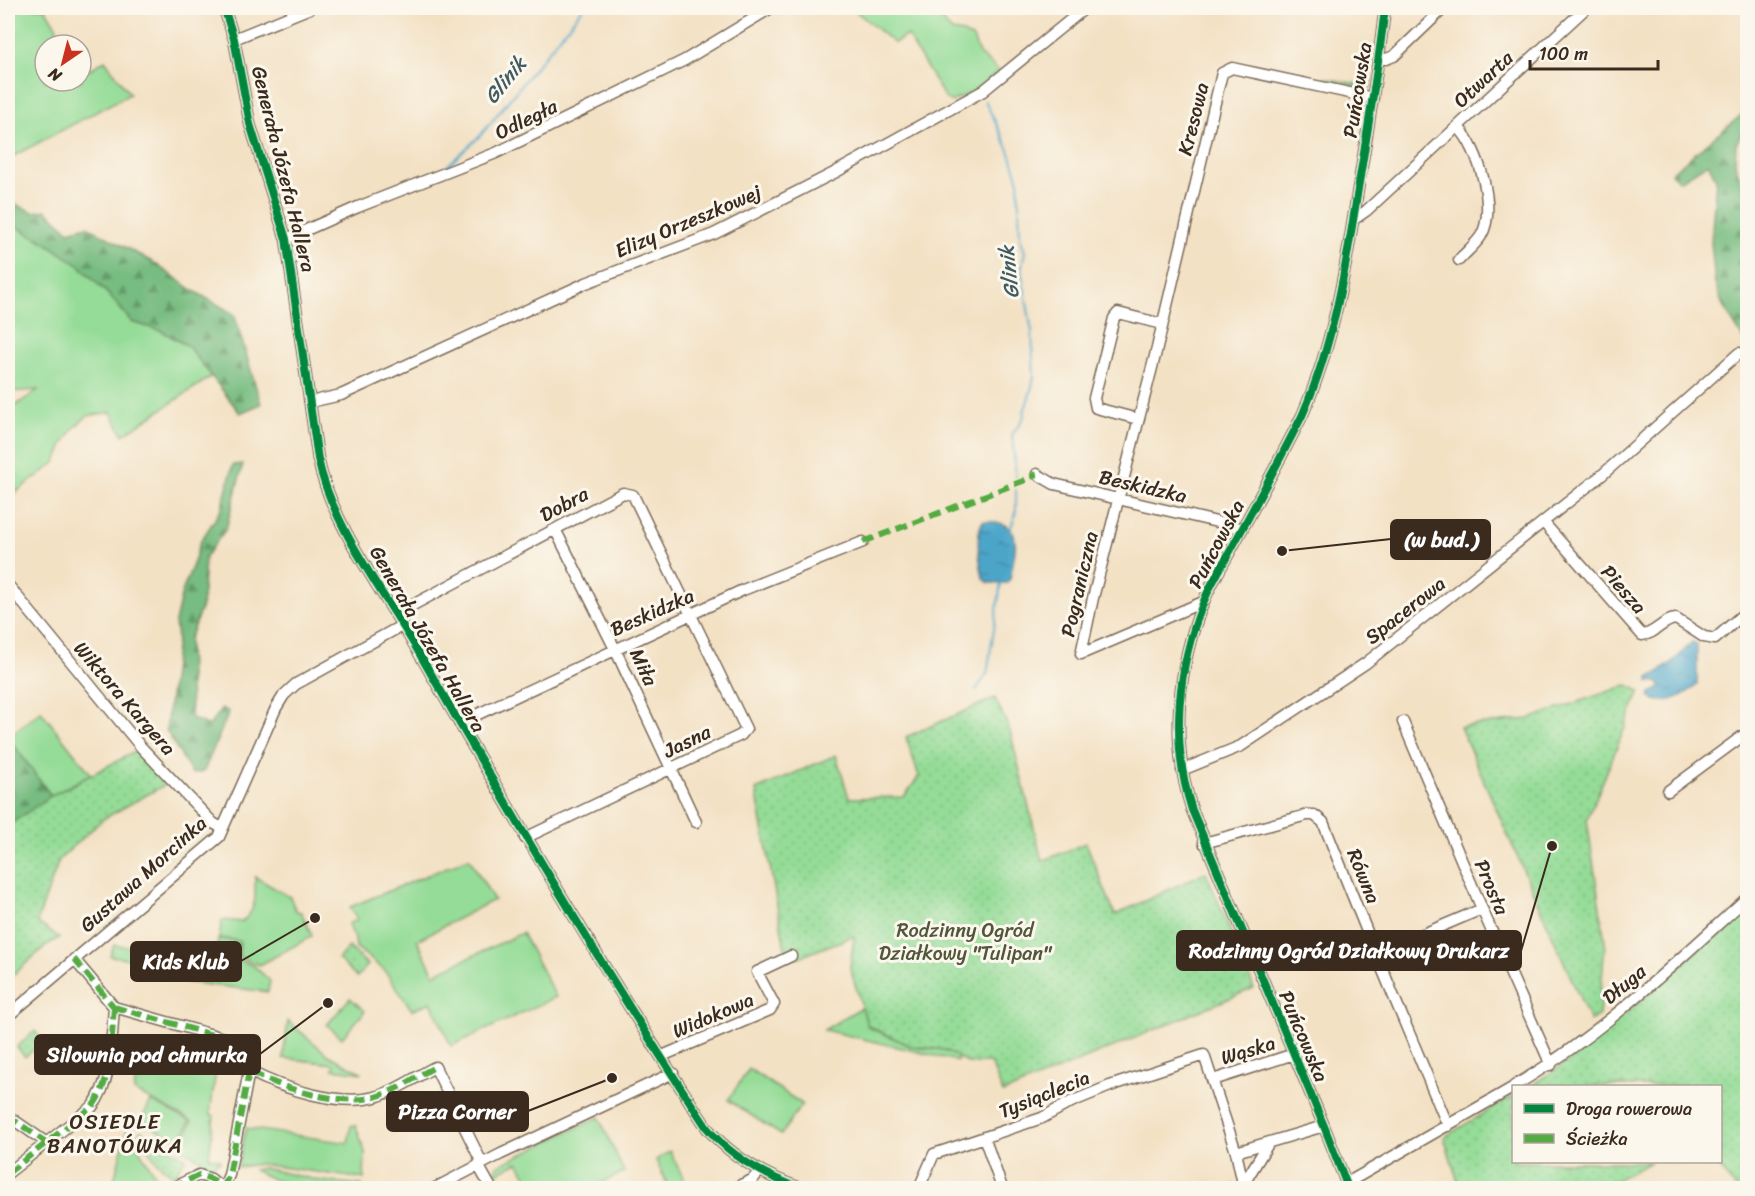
<svg xmlns="http://www.w3.org/2000/svg" width="1755" height="1196" font-family="Sriracha,sans-serif">
  <defs>
    <pattern id="forest-firs" width="22" height="20" patternUnits="userSpaceOnUse" patternTransform="scale(1.5)"><rect width="22" height="20" fill="#77bc80"/><path d="M5 1l3.5 6h-7zM16 11l3.5 6h-7z" fill="#639968"/></pattern>
    <pattern id="park-dots" width="8" height="8" patternUnits="userSpaceOnUse" patternTransform="scale(1.5)"><rect width="8" height="8" fill="#94dc97"/><path d="M2 2h.1M6 6h.1" fill="none" stroke="#80bd82" stroke-width="1.8" stroke-linecap="round"/></pattern>
    <pattern id="water-ripples" width="26" height="14" patternUnits="userSpaceOnUse" patternTransform="scale(1.5)"><rect width="26" height="14" fill="#4ba5c9"/><path d="M2 4q2-2 4 0t4 0M15 11q2-2 4 0t4 0" fill="none" stroke="#4087a3"/></pattern>
  </defs>
  <rect width="100%" height="100%" fill="#fbf7ec"/>
  <filter id="ink" filterUnits="userSpaceOnUse"><feTurbulence type="fractalNoise" baseFrequency=".0167" numOctaves="2"/><feDisplacementMap in="SourceGraphic" scale="12" xChannelSelector="R" yChannelSelector="G"/><feConvolveMatrix kernelMatrix="1 2 1 2 8 2 1 2 1" color-interpolation-filters="sRGB"/></filter>
  <filter id="wash" filterUnits="userSpaceOnUse"><feTurbulence type="fractalNoise" baseFrequency=".008" numOctaves="4" result="noise"/><feDisplacementMap in="SourceGraphic" scale="24" xChannelSelector="R" yChannelSelector="G"/><feGaussianBlur stdDeviation="1.35" result="paint"/><feColorMatrix in="noise" values="0 0 0 0 0 0 0 0 0 0 0 0 0 0 0 0 0 1.4 0 .05"/><feComposite in="paint" operator="in"/></filter>
  <g filter="url(#wash)">
    <rect width="100%" height="100%" fill="#f3e1c4"/>
    <path fill="#94dc97" stroke="#68835a" stroke-width="1.5" d="M8,8H45L57,28L54,42L56,45H45V81H81V75L105,60L130,94L8,159Z
      M852,8H936L945,24L952,31L963,33L973,38L979,54L999,71L973,92L951,102L945,98L907,35L894,43Z
      M1325,78L1367,86L1369,78H1372L1370,88L1366,90L1324,81Z
      M8,222L46,243L80,266L109,295L132,322L162,331L188,346L212,376L123,435L111,412L87,416L74,428L63,444L56,462L16,492L8,475V411L38,390L8,392Z
      M41,711L91,774L51,796L8,737Z
      M469,858L494,900L417,940L434,974L522,933L556,997L451,1046L431,1002L412,1010L385,971L356,947L355,938L348,924L357,920L350,907Z
      M255,877L290,897L296,911L301,912L312,936L260,965L239,957L240,941L219,938L222,920L242,922C258,908 255,896 255,877Z
      M114,945L238,960L253,965L270,981L268,992L186,982V979L148,974L149,962L110,956Z
      M350,998L365,1011L342,1038L327,1025Z
      M862,1007L868,1027L911,1046L945,1050L959,1057L957,1061L824,1030Z
      M288,1021L328,1055L363,1073L333,1069L334,1064L283,1058Z
      M139,1055L179,1060L178,1065L216,1070L210,1114L214,1116L209,1157L220,1159V1161L211,1166L179,1147L192,1121L134,1091Z
      M749,1069L802,1104L781,1135L728,1100Z
      M151,1101L190,1121L179,1141L141,1121Z
      M599,1117L624,1172L591,1188H533L518,1162L491,1176L497,1166Z
      M351,1126H356L365,1152L364,1179L260,1164L238,1167L246,1128L348,1143Z
      M127,1130L161,1184L140,1188H112Z
      M670,1151L688,1188H669L656,1160Z
      M262,1168L322,1181L362,1185L360,1188H291L254,1170Z"/>
    <path fill="url(#forest-firs)" stroke="#59734f" stroke-width="1.5" d="M1744,113L1747,116V125L1736,144L1735,163L1747,201V345L1723,306L1715,284L1711,242L1716,179L1708,163L1680,181L1671,173Z
      M8,201L33,212L46,210L69,231L87,226L154,263L194,291L234,314L261,404L240,413L188,346L162,331L132,322L109,295L80,266L46,243L8,222Z
      M243,464L226,529L205,557L202,606L189,639L191,718L209,726L222,708L229,712L204,771L192,774L166,730L177,639L175,622L182,592L194,562L200,542L221,510L233,465Z
      M8,737L51,796L8,826Z"/>
    <path fill="url(#park-dots)" stroke="#68835a" stroke-width="1.5" d="M1627,685L1640,691L1587,820L1605,942L1599,1015L1590,1021L1460,727L1529,719Z
      M995,698L1010,731L1042,861L1086,843L1115,915L1206,872L1254,988L1003,1093L991,1063H968L945,1050L911,1046L868,1026L850,968L854,936L797,958L794,951L786,954L756,790L836,755L849,798L904,797L919,776L906,737Z
      M138,750L170,782L103,819L59,860L37,922L59,938L47,945L8,979V826L51,796Z
      M1747,908V1188H1735L1716,1162H1720V1086H1530L1578,1055Z
      M218,939L239,941L238,956L216,953Z
      M349,947L368,965L357,977L338,959Z
      M35,1031L43,1042L25,1057L17,1047Z
      M1513,1096L1514,1162H1651L1600,1188H1460L1444,1137Z
      M141,1131L186,1158L174,1176L159,1164L137,1136Z"/>
    <path fill="url(#water-ripples)" stroke="#436874" stroke-width="1.5" d="M983,521C1027,521 1015,549 1010,579L1007,583H989L983,578C980,562 974,536 983,521Z
      M1692,642L1697,644V685C1684,696 1666,707 1649,697L1650,693L1659,689L1660,686L1658,682H1649V678C1666,669 1680,656 1692,642Z"/>
    <g fill="none" stroke-linecap="round" stroke-linejoin="round">
      <path stroke="#4ba5c9" stroke-width="2" d="M946,8L951,17
        M985,101L1009,150L1018,178L1020,237L1025,252L1021,269L1032,332L1034,376L1031,391L1025,409L1023,419L1012,435L1016,477
        M446,167L480,136L583,8
        M1010,530L1016,513V490
        M976,690L987,674L1001,583"/>
    </g>
  </g>
  <g filter="url(#ink)">
    <g fill="none" stroke-linecap="round" stroke-linejoin="round">
      <g stroke="#7b6a58" stroke-width="13">
        <path id="minor" d="M224,8L234,39L250,124L286,239L318,459C332,526 383,591 418,651C510,812 605,973 707,1128C731,1156 765,1176 800,1188
          M234,39L310,8
          M1379,59H1386L1394,56L1444,8
          M1458,127C1479,148 1497,209 1481,236C1476,244 1466,252 1459,260
          M1353,220L1366,211L1586,8
          M286,239L358,207L496,153L685,60L771,8
          M310,402L341,395L586,283L714,234L834,173L983,91L1085,8
          M1138,419L1096,408L1094,398L1114,318L1118,313L1162,324
          M1037,474L1054,484L1234,526L1241,529
          M1544,523L1642,635C1656,634 1662,620 1676,619L1704,637L1715,639L1748,610
          M555,529L615,649L696,822
          M8,585L141,747L213,823L222,828
          M396,614L623,493L633,495L746,729L741,735L525,838
          M1081,654L1093,598L1157,348L1222,73L1232,68L1373,98
          M1081,654L1203,602
          M1403,722L1482,909L1551,1065
          M459,723L743,590L863,542
          M1182,770L1241,746L1366,663L1602,475L1739,353
          M1668,791L1748,732
          M1204,843L1307,815H1314L1323,822L1376,954L1448,1126
          M1376,954L1482,909
          M74,959L114,1007
          M114,1007L234,1041L244,1054L249,1071C280,1088 343,1108 378,1096C398,1090 417,1076 435,1067L482,1163
          M8,1016L219,837L276,708L284,695L296,684L403,625
          M662,1056L770,1010L774,1004L757,972L791,956
          M1213,1080L1294,1054
          M1514,1086C1601,1035 1673,965 1748,897
          M8,1116L47,1143
          M984,1137L1002,1188
          M1236,1152L1324,1126
          M478,1165L491,1188
          M8,1173L92,1107C113,1080 111,1040 114,1007
          M1347,1183L1514,1087
          M172,1188L199,1175L211,1179L222,1188
          M223,1188L229,1175L249,1071
          M435,1188L501,1154L673,1073
          M734,1188L752,1180L760,1171
          M919,1188L934,1154L1042,1118L1071,1102L1110,1086L1204,1055L1236,1152L1244,1188
          M1229,1188L1243,1185L1268,1144
          M1348,1188L1324,1126L1192,810C1170,742 1177,667 1204,601C1212,581 1224,563 1234,544C1257,502 1280,459 1302,416C1334,343 1346,267 1358,189C1368,129 1378,68 1385,8"/>
      </g>
      <use href="#minor" stroke="#fff" stroke-width="10"/>
      <path stroke="#55ab43" stroke-width="6" stroke-dasharray="12 6" stroke-linecap="butt" d="M863,542L1023,481L1037,474
        M74,959L114,1007
        M114,1007L234,1041L244,1054L249,1071C280,1088 343,1108 378,1096C398,1090 417,1076 435,1067
        M8,1116L47,1143
        M8,1173L92,1107C113,1080 111,1040 114,1007
        M172,1188L199,1175L211,1179L222,1188
        M223,1188L229,1175L249,1071"/>
      <g stroke="#fbf7ec" stroke-width="11">
        <path id="cycleway" d="M224,8L234,39L250,124L286,239L318,459C332,526 383,591 418,651C510,812 605,973 707,1128C731,1156 765,1176 800,1188
          M1348,1188L1324,1126L1192,810C1170,742 1177,667 1204,601C1212,581 1224,563 1234,544C1257,502 1280,459 1302,416C1334,343 1346,267 1358,189C1368,129 1378,68 1385,8"/>
      </g>
      <use href="#cycleway" stroke="#00873e" stroke-width="8"/>
    </g>
  </g>
  <g text-anchor="middle" stroke-width="6" stroke-linejoin="round" paint-order="stroke">
    <g font-size="20" fill="#3b2a1e" stroke="#fbf7ec">
      <text transform="translate(1483 79) rotate(-43)" y="7">Otwarta</text>
      <text transform="translate(1357 90) rotate(-81)" y="7">Puńcowska</text>
      <text transform="translate(526 119) rotate(-26)" y="7">Odległa</text>
      <text transform="translate(1193 119) rotate(-76)" y="7">Kresowa</text>
      <text transform="translate(284 169) rotate(76)" y="7">Generała Józefa Hallera</text>
      <text transform="translate(688 221) rotate(-23)" y="7">Elizy Orzeszkowej</text>
      <text transform="translate(1143 486) rotate(13)" y="7">Beskidzka</text>
      <text transform="translate(564 504) rotate(-28)" y="7">Dobra</text>
      <text transform="translate(1216 544) rotate(-62)" y="7">Puńcowska</text>
      <text transform="translate(1079 584) rotate(-77)" y="7">Pograniczna</text>
      <text transform="translate(1624 589) rotate(49)" y="7">Piesza</text>
      <text transform="translate(1405 610) rotate(-38)" y="7">Spacerowa</text>
      <text transform="translate(652 612) rotate(-24)" y="7">Beskidzka</text>
      <text transform="translate(428 639) rotate(60)" y="7">Generała Józefa Hallera</text>
      <text transform="translate(644 667) rotate(65)" y="7">Miła</text>
      <text transform="translate(125 698) rotate(49)" y="7">Wiktora Kargera</text>
      <text transform="translate(687 741) rotate(-26)" y="7">Jasna</text>
      <text transform="translate(143 874) rotate(-42)" y="7">Gustawa Morcinka</text>
      <text transform="translate(1364 876) rotate(68)" y="7">Równa</text>
      <text transform="translate(1492 887) rotate(67)" y="7">Prosta</text>
      <text transform="translate(1624 984) rotate(-40)" y="7">Długa</text>
      <text transform="translate(713 1015) rotate(-23)" y="7">Widokowa</text>
      <text transform="translate(1304 1036) rotate(67)" y="7">Puńcowska</text>
      <text transform="translate(1248 1050) rotate(-17)" y="7">Wąska</text>
      <text transform="translate(1044 1094) rotate(-22)" y="7">Tysiąclecia</text>
    </g>
    <g font-size="20" fill="#51563c" stroke="#fbf7ec">
      <text x="965" y="937">Rodzinny Ogród<tspan x="965" dy="23">Działkowy "Tulipan"</tspan></text>
    </g>
    <g font-size="21" font-style="italic" fill="#415b62" stroke="#fbf7ec">
      <text transform="translate(505 80) rotate(-51)" y="7">Glinik</text>
      <text transform="translate(1009 272) rotate(-96)" y="7">Glinik</text>
    </g>
    <g font-size="21" letter-spacing="1.5" fill="#3b2a1e" stroke="#fbf7ec">
      <text x="115" y="1129">OSIEDLE<tspan x="115" dy="24">BANOTÓWKA</tspan></text>
    </g>
  </g>
  <path fill="none" stroke="#3b2a1e" stroke-width="2" d="M1282 551L1391 539M1552 846L1521 951M315 918L241 961M328 1003L260 1054M612 1078L528 1111"/>
  <g fill="#3b2a1e" stroke="#fbf7ec" stroke-width="2">
    <circle cx="1282" cy="551" r="6"/>
    <circle cx="1552" cy="846" r="6"/>
    <circle cx="315" cy="918" r="6"/>
    <circle cx="328" cy="1003" r="6"/>
    <circle cx="612" cy="1078" r="6"/>
  </g>
  <g fill="#3b2a1e" stroke="#3b2a1e" stroke-width="2">
    <rect x="1391" y="520" width="99" height="39" rx="6"/>
    <rect x="1177" y="931" width="344" height="39" rx="6"/>
    <rect x="131" y="942" width="110" height="39" rx="6"/>
    <rect x="35" y="1035" width="225" height="39" rx="6"/>
    <rect x="387" y="1092" width="141" height="39" rx="6"/>
  </g>
  <g font-size="21" text-anchor="middle" font-weight="bold" fill="#fff">
    <text x="1441" y="547">(w bud.)</text>
    <text x="1349" y="958">Rodzinny Ogród Działkowy Drukarz</text>
    <text x="186" y="969">Kids Klub</text>
    <text x="147" y="1062">Silownia pod chmurka</text>
    <text x="457" y="1119">Pizza Corner</text>
  </g>
  <rect width="1755" height="1196" fill="none" stroke="#fbf7ec" stroke-width="30"/>
  <rect x="1512" y="1085" width="210" height="78" fill="#fbf7ec" stroke="#aea59a" stroke-width="1.5"/>
  <rect x="1524" y="1104" width="30" height="9" fill="#00873e" stroke="#aea59a" stroke-width="1.5"/>
  <text x="1566" y="1115" font-size="18" fill="#3b2a1e">Droga rowerowa</text>
  <rect x="1524" y="1134" width="30" height="9" fill="#55ab43" stroke="#aea59a" stroke-width="1.5"/>
  <text x="1566" y="1145" font-size="18" fill="#3b2a1e">Ścieżka</text>
  <g transform="translate(63 63) rotate(215)"><circle r="28" fill="#fbf7ec" stroke="#aea59a" stroke-width="1.5"/>
  <path d="M0-4.5L10 22L0 15L-10 22Z" fill="#c8321e"/>
  <text y="-9" font-size="16" font-weight="bold" text-anchor="middle" fill="#3b2a1e">N</text>
  </g>
  <path d="M1530 60v9h128v-9" fill="none" stroke="#3b2a1e" stroke-width="3"/>
  <text x="1539" y="60" font-size="18" fill="#3b2a1e" stroke="#fbf7ec" stroke-width="4.5" paint-order="stroke">100 m</text>
</svg>
